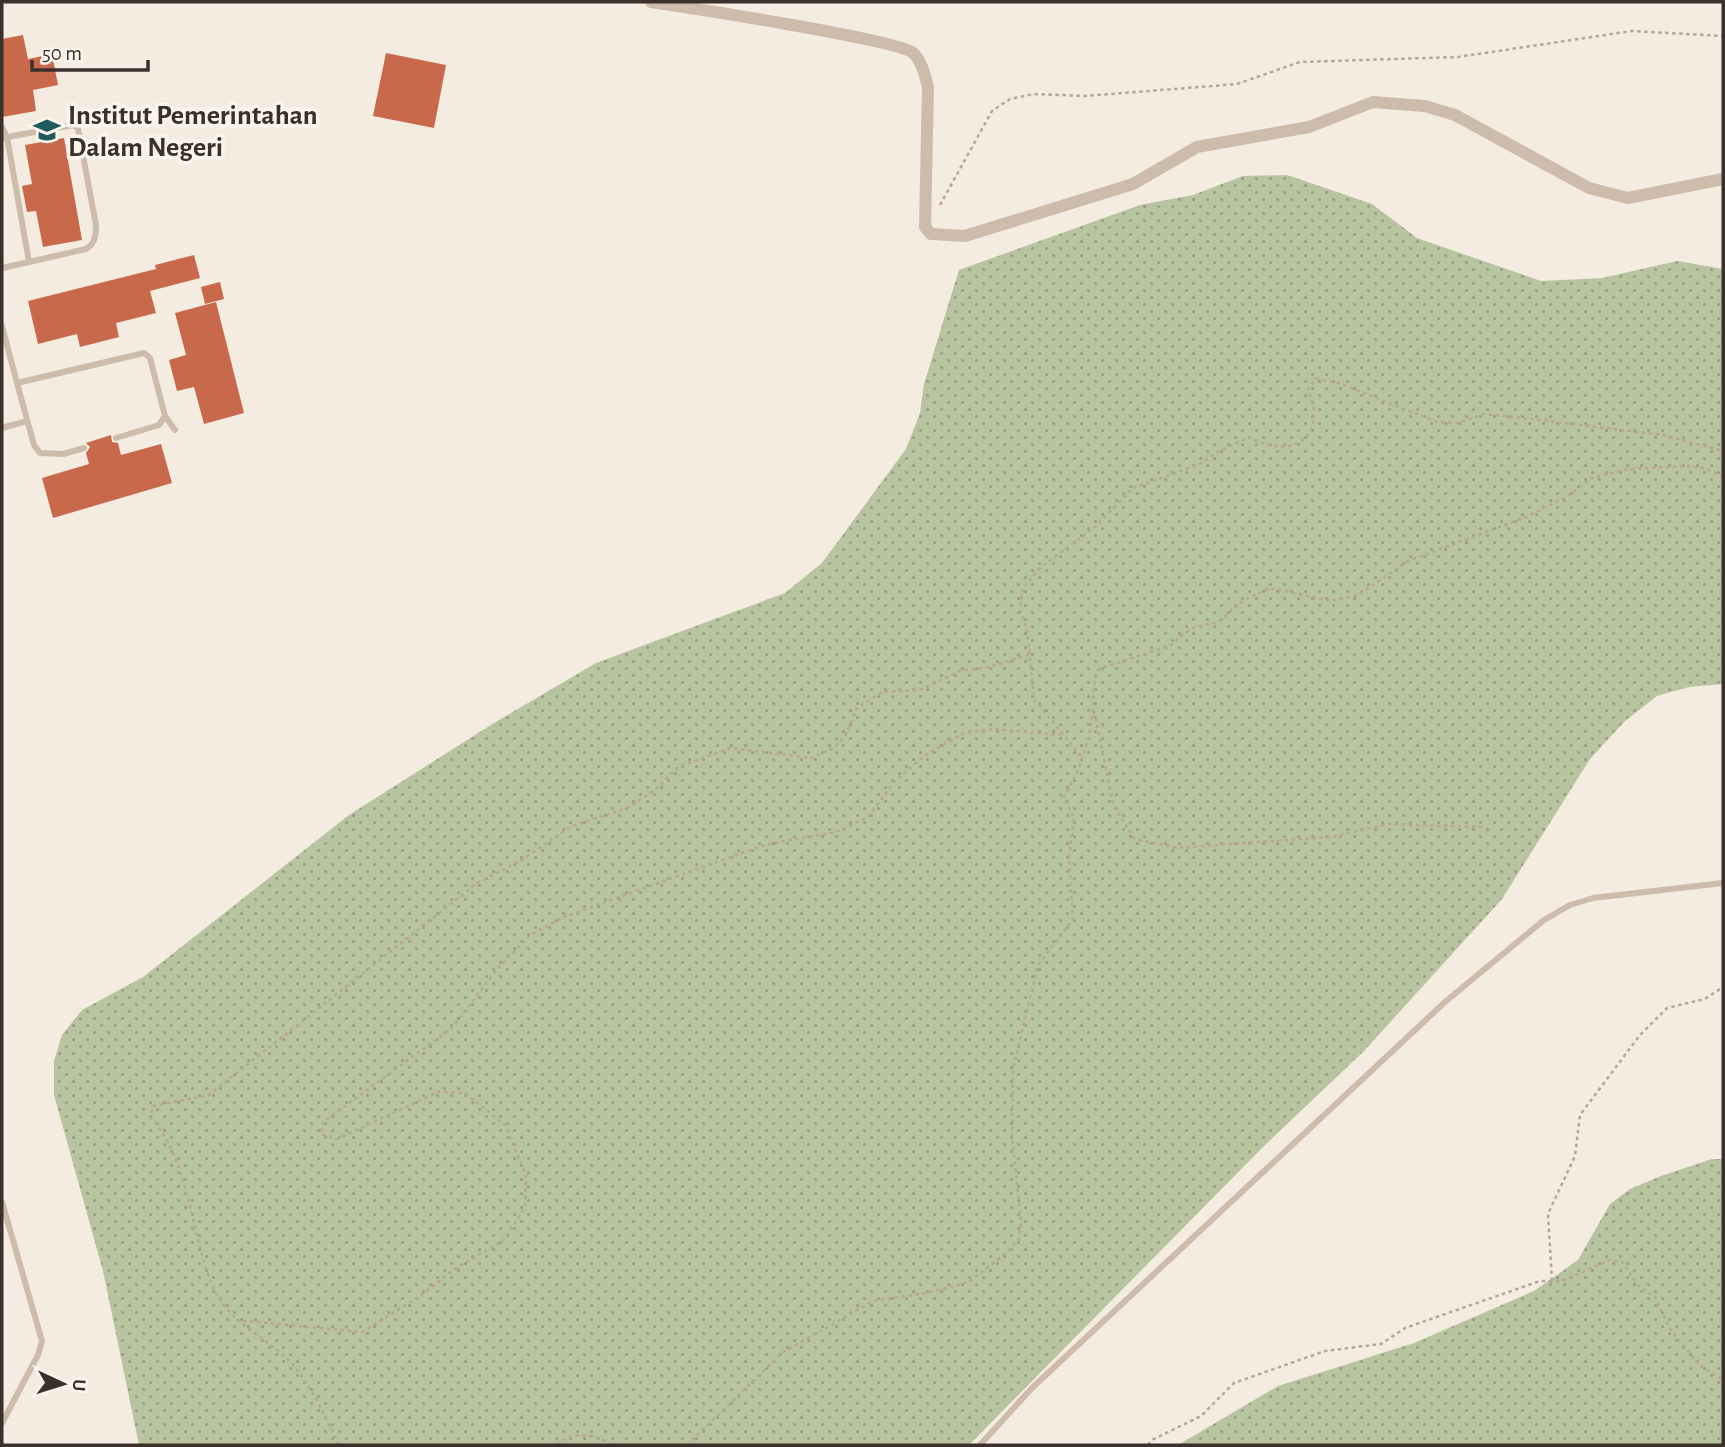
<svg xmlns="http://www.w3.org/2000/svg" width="1725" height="1447" font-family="'Alegreya Sans',sans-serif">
  <defs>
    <pattern id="grass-dots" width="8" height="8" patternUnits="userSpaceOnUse" patternTransform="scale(1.75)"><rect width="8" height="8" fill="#b8c4a0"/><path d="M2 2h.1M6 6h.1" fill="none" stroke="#97a083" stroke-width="1.8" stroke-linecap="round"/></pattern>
  </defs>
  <rect width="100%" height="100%" fill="#f4ebe1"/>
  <path fill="url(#grass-dots)" d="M1287,175L1372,204L1417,238L1541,281L1602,278L1677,261L1723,269V684L1689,687L1657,696L1625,721L1590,759L1502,899L1364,1051L1264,1146L969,1445H139L103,1271L54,1095V1061L62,1035L82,1010L143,977L349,815L494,723L596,663L785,593L822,563L906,449L920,413L924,384L959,270L1140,205L1193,195L1243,176Z
    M1712,1159H1723V1445H1178L1278,1386L1414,1343L1534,1291L1578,1260L1610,1204L1630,1189L1661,1176Z"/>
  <path fill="#c8694b" d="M23,35L28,59L52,54L58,85L33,90L36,111L2,117V39Z
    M386,53L446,65L434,128L373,116Z
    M64,138L82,240L43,247L36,211L27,212L22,186L32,184L25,145Z
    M194,255L200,278L150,291L156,313L116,323L119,337L80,347L77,334L38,344L28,301L156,269L155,265Z
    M220,282L224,299L205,304L201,287Z
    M216,302L244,413L204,424L194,387L177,391L169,360L186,355L175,313Z
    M111,435L112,442L118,443L121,455L161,444L172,483L53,518L42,478L89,464L86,453L90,447L86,443Z"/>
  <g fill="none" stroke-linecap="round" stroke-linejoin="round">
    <path stroke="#b9a596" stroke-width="2.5" stroke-dasharray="3.5 3.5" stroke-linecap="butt" d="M940,205L992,111L1010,99L1034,94L1085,96L1237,84L1300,62L1458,57L1632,31L1723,36
      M1094,711L1114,807L1135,839L1178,848L1331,837L1388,824L1484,827
      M1081,756L1034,699L1027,630L1020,609L1023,588L1040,568L1095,527L1133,488L1200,464L1217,452L1249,437C1293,461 1328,438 1308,389L1316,379L1339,383L1437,422L1457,423L1484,414L1515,417L1663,435L1723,451
      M1552,1281L1548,1214L1575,1156L1580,1115L1640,1035L1667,1008L1705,999L1723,987
      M236,1320L362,1332L420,1296L456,1268L504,1240L525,1207L526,1175L505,1125L465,1093L438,1092L337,1139L321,1134L323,1122L452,1028L498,968L530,935L564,917L764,845L836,832L868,817L895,781L927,754L964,733L994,729L1061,735
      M339,1445C326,1418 313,1390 294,1366C271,1339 233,1326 216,1293C189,1238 193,1165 151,1118L153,1106L209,1095L477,883L520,861L572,826L627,808L655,790L678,767L730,748L812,758L834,748L845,736L857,708L882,692L920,690L960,671L989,667L1031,654
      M557,1445C570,1430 597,1434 612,1445
      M687,1445L782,1353L873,1301L926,1293L969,1282L1006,1253L1019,1239L1021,1222L1012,1136L1013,1069L1038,965L1073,919L1069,858L1074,818L1063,797C1080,773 1091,737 1093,707C1094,692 1093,683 1099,669L1171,645L1183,634L1195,627L1218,622L1244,600L1270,588L1332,601L1358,595L1408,561L1526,517L1568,496L1592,478L1627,469L1687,466L1703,468L1723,476
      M1148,1445L1152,1440L1201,1416L1234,1383L1325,1351L1381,1344L1405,1328L1540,1281H1562L1610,1260L1622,1262L1638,1285L1655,1297L1670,1329L1699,1365L1723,1380"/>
    <path stroke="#cdbbac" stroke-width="6" d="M2,127L7,137L74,125L78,129L96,225C96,235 95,244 86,249L29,262
      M2,138L7,137L29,262L2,268
      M2,326L17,383
      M165,416L175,430
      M2,428L27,421
      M84,448L63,454L40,453L34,445L17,383L144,353L150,358L165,416L159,425L116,438
      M2,1202L42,1341L38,1355L2,1423
      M980,1445L1032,1388L1445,1002L1544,920L1570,905L1593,898L1723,883"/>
    <path stroke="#cdbbac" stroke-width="12" d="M651,2C685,7 899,40 913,53C922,61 925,76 928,87L925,227L931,234L965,236L1133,184L1197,147L1309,127L1373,102L1425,106L1455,115L1589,188L1628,198L1723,179"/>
  </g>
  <defs>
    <g id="university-bare" transform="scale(2.1)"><path d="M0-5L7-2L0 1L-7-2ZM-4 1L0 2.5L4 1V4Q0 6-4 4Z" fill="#1f5a5e" stroke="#fbf5ee" stroke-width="2.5" paint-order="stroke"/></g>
  </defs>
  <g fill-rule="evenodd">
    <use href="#university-bare" x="47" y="130"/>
  </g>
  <g text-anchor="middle" stroke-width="7" stroke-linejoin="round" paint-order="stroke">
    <g font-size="28" font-weight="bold" fill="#3b302b" stroke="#fbf5ee" text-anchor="start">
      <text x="68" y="124">Institut Pemerintahan<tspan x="68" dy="32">Dalam Negeri</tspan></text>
    </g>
  </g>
  <rect width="1725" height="1447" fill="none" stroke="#3b302b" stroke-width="7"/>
  <g transform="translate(63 1384) rotate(94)" stroke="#fbf5ee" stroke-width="5" paint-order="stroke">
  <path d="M0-5L12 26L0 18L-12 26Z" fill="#3b302b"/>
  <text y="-10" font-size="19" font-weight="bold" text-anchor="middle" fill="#3b302b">U</text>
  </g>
  <path d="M32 60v10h116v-10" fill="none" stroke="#3b302b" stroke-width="3.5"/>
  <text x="42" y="60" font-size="21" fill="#3b302b" stroke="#fbf5ee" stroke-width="5" paint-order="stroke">50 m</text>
</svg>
